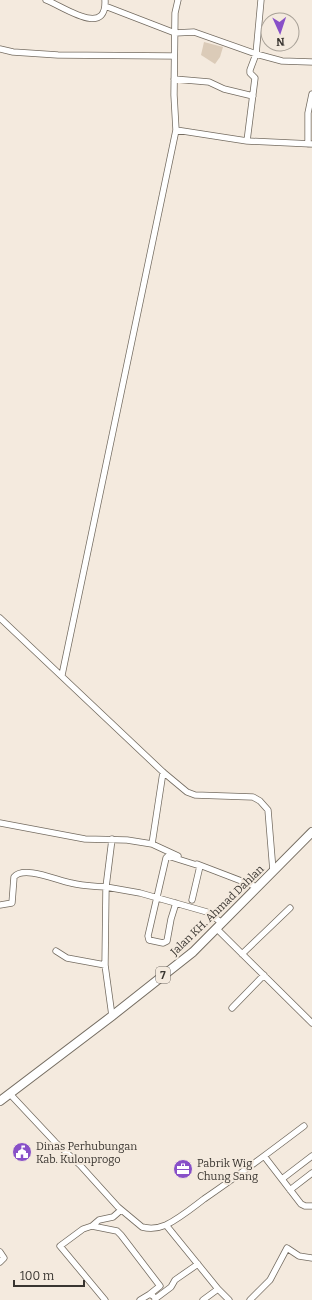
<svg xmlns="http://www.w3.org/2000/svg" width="312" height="1300" font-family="Bitter,serif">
  <rect width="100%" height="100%" fill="#f4eade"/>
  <path fill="#dbcbb8" d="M204,42L223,47L220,57L215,64L201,55Z"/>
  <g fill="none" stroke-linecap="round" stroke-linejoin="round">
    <g stroke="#746c61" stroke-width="7">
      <path id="minor" d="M46,0C61,5 107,39 105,0
        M105,6L175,33L194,32L256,54L282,61L312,62
        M0,49L13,52L58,55L174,56
        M174,79L209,82L224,89L253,96
        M176,130L247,141L312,144
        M247,141L255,78L250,73V70L256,54L261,0
        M308,144V113L312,94
        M0,618L163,772L187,792L195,795L253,797L260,801L268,810L273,871
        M62,675L176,130L174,95L175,13L178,0
        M163,772L152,844L178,856
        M0,823L85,839L127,840L152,844
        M197,864L257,887
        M176,903L171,919L167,941L163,943L149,940L148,936L166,858L168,856L200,866L192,900
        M0,905L12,903L14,877C24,865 58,881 71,883C82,886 94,886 106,887L112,839
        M216,928L312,1023
        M56,951L67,958L105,965
        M242,954L290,908
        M232,1008L264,975
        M112,1016L105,965L106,887L140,893L200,910L207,912L222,923
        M10,1094L55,1142L80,1165L118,1207L142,1227C150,1229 159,1228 166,1225C180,1218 192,1208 204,1199C238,1176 271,1151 304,1126
        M264,1156L301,1204L305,1206H312
        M282,1179L312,1156
        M290,1190L312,1173
        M166,1225L218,1289L229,1300
        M92,1226L117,1231L121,1235L160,1286L150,1294
        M0,1252L4,1258L0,1262
        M155,1299L171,1287L175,1280L198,1264
        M105,1300L60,1246L83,1229L92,1226L99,1220L113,1217L121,1210
        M140,1300L150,1294L153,1296
        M203,1300L218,1289
        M250,1300L270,1280L287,1248L299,1256L312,1258"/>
    </g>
    <g stroke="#746c61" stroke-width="10">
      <path id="highway" d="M0,1101L112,1016L193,952L312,832"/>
    </g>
    <use href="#minor" stroke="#fff" stroke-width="5.5"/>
    <use href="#highway" stroke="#fff" stroke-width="8"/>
  </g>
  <defs>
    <g id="civic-disc" transform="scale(1)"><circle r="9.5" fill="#8850c8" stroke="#f4eade"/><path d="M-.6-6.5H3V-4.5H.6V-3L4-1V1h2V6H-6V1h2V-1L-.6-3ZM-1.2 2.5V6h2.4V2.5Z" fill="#fff"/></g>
    <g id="office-disc" transform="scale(1)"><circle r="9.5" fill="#8850c8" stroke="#f4eade"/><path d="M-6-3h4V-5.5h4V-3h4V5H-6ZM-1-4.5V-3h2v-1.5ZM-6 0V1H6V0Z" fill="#fff"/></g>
  </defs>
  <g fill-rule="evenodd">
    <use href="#civic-disc" x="22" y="1152"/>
    <use href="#office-disc" x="183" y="1169"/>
  </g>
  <g text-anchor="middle" stroke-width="4" stroke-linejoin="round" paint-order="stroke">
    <rect fill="#f4eade" stroke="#716b64" stroke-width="1" x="156" y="967" width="14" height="16" rx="3"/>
    <g font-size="10" font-weight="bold" fill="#393530">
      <text x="163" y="979">7</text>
    </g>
    <g font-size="11" fill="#393530" stroke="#f4eade">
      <text transform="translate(217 910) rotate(-44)" y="4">Jalan KH. Ahmad Dahlan</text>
    </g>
    <g font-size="11" fill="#393530" stroke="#f4eade" text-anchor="start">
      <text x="36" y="1150">Dinas Perhubungan<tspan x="36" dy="13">Kab. Kulonprogo</tspan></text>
      <text x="197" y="1167">Pabrik Wig<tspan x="197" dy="13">Chung Sang</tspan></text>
    </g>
  </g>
  <g transform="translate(280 32) rotate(177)"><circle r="19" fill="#f4eade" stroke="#a9a298"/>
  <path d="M0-3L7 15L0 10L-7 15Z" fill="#8850c8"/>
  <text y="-6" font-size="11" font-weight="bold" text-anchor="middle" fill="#393530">N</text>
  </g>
  <path d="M14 1280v6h70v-6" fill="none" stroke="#393530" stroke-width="2"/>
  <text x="20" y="1280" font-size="12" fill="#393530" stroke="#f4eade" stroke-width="3" paint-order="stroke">100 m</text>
</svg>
